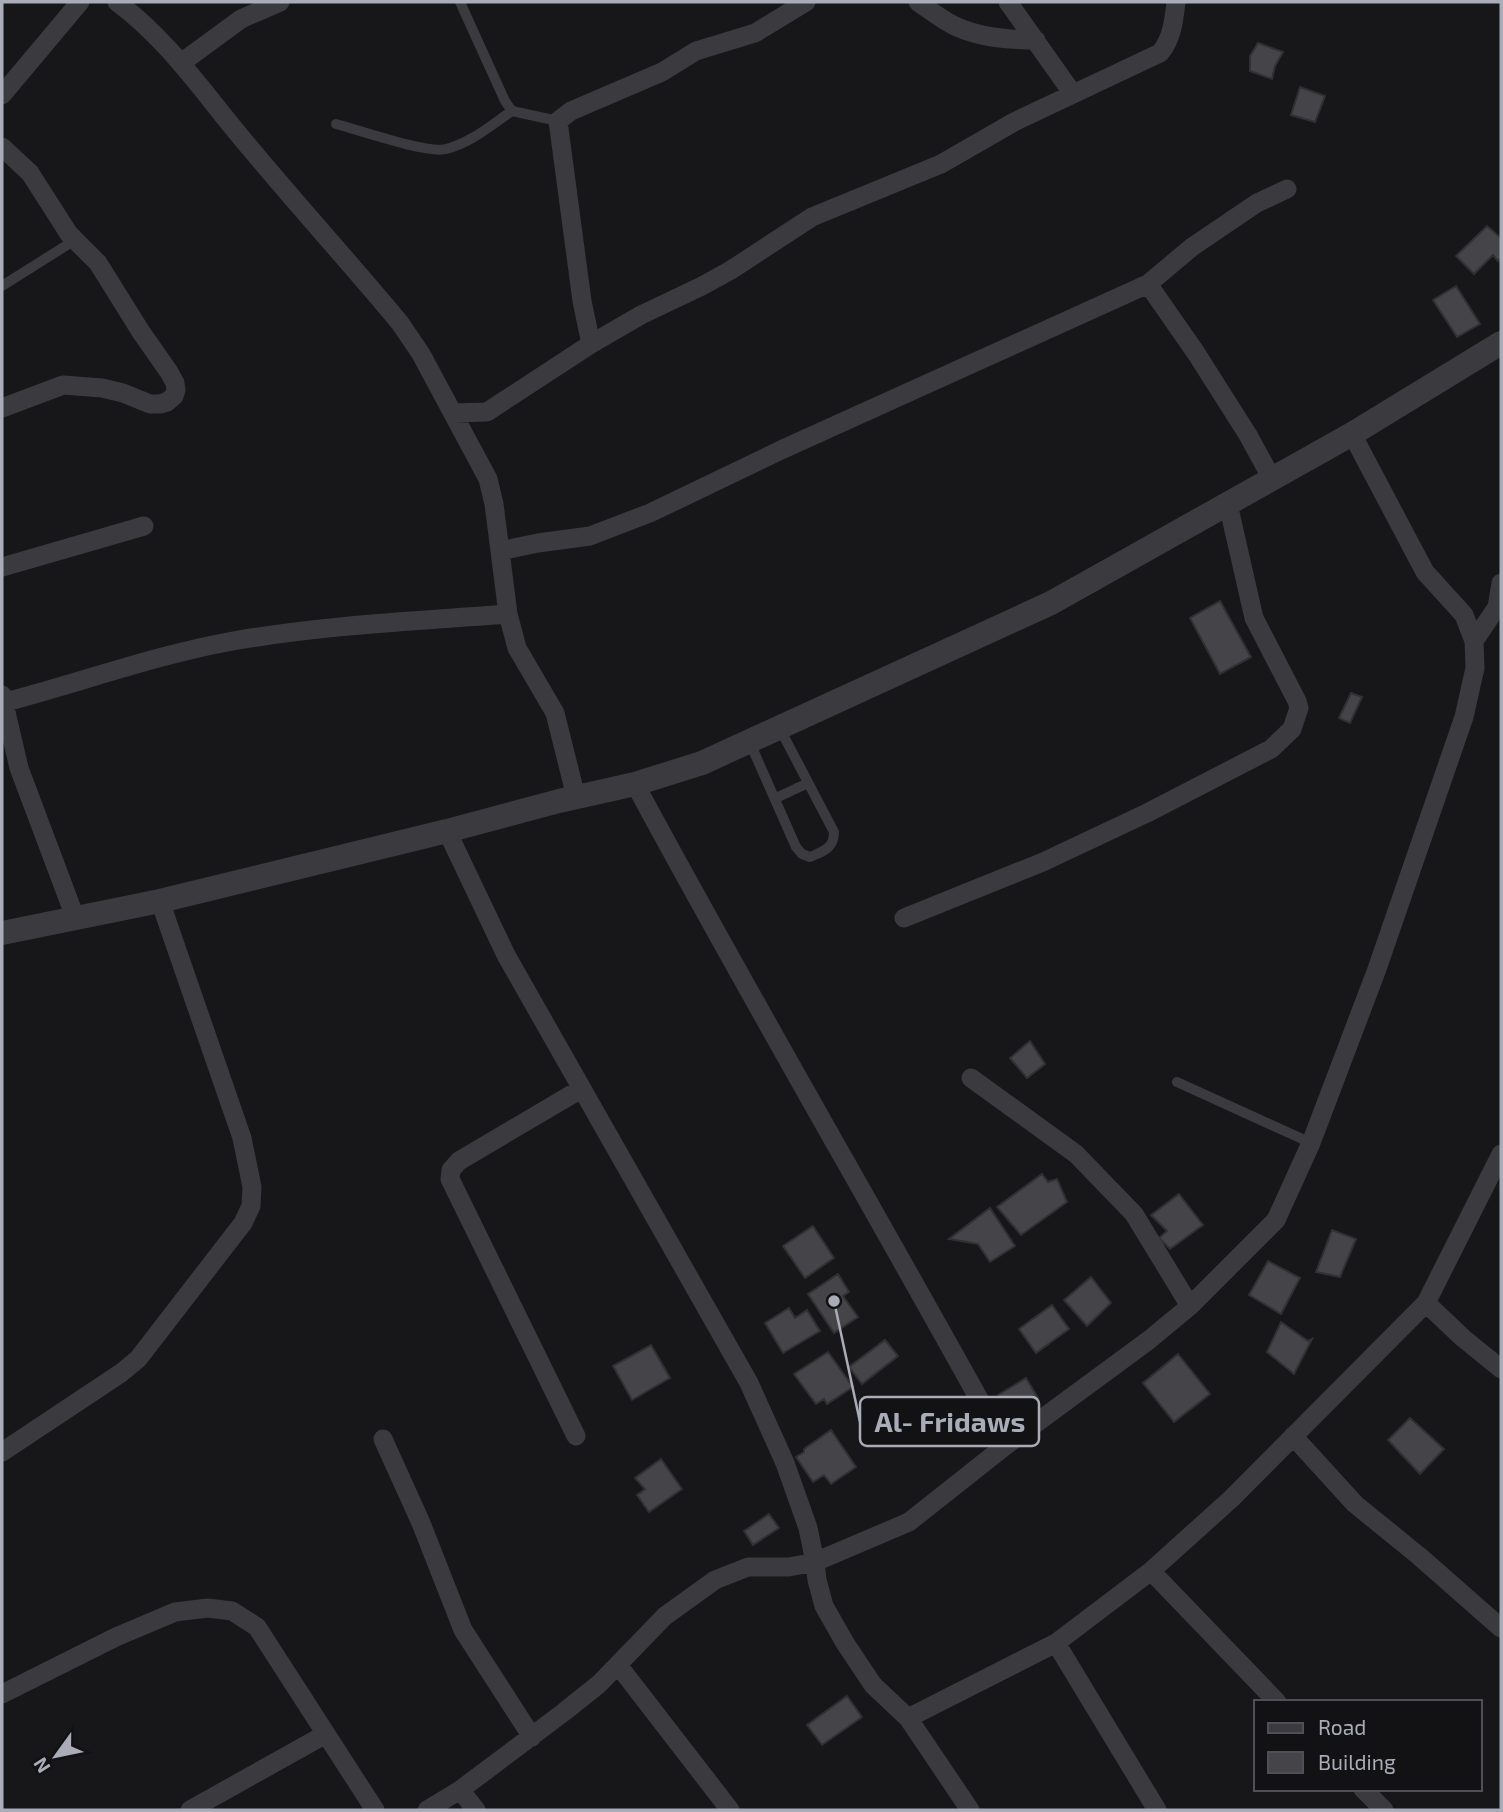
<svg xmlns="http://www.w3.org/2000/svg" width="1503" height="1812" font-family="'Exo 2',sans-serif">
  <rect width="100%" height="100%" fill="#171719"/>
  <path fill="#444449" stroke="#313134" stroke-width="2" d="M1258,43L1283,52L1275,66L1272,79L1250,71V56Z
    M1300,87L1325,96L1315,122L1291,115Z
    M1487,226L1501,238V258L1498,261L1493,255L1474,274L1456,256Z
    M1456,286L1480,324L1457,337L1433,300Z
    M1220,601L1251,657L1220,674L1190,618Z
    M1351,693L1362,697L1350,723L1339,718Z
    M1030,1041L1045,1064L1027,1078L1010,1058Z
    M1042,1174L1048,1182L1057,1179L1067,1202L1021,1235L997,1207Z
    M1179,1194L1203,1225L1170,1249L1159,1238L1167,1231L1151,1215Z
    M990,1208L1015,1246L990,1262L978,1244L949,1239Z
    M813,1226L834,1258L805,1278L783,1246Z
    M1332,1230L1356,1239L1340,1277L1316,1272Z
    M1268,1261L1300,1278L1281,1314L1249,1295Z
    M838,1274L849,1292L843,1296L858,1317L834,1333L808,1294Z
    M1091,1277L1111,1303L1087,1326L1064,1300Z
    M1052,1305L1069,1329L1036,1353L1019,1329Z
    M789,1308L795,1318L807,1310L820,1331L783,1353L765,1323Z
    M1281,1322L1308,1341L1312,1339L1294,1374L1267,1352Z
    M885,1340L898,1356L862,1384L849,1367Z
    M651,1345L670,1378L632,1400L613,1366Z
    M828,1352L853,1387L827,1404L824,1399L816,1404L794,1374Z
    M1178,1354L1210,1394L1174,1422L1143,1383Z
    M1026,1378L1038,1398L1009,1415L998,1395Z
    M1410,1418L1444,1449L1420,1474L1388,1440Z
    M831,1430L856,1467L831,1484L824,1475L813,1482L796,1457L804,1452V1449Z
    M661,1459L682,1489L649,1512L637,1495L645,1489L635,1478Z
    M769,1514L779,1528L753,1545L744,1531Z
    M847,1696L862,1717L822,1745L807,1725Z"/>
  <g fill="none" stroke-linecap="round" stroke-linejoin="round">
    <path stroke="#3a3a3f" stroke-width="10" d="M460,2L505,101L512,111L558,121
      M336,124C359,130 427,154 446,149C471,143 491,125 512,111
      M2,286L75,240
      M750,743L796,847L802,854L810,857C824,851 834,848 834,832L780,729
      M776,798L808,783
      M1177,1082L1311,1143"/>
    <path stroke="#3a3a3f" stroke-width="19" d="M117,2C170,41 207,98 250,148C299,207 351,264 400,323L421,354L488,479L494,504L500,551L538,543L590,536L650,513L781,450L1148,284L1196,353L1248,435L1272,479
      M918,2C930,10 942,20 955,26C978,37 1010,40 1036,40
      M1008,2L1073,94
      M181,63L241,19L280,2
      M2,95L80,2
      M2,147L30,173L69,234L98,263L141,332L169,372L175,383L176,390L174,396L167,402L160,404H150L123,393L102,388L63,385L2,408
      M1148,284L1192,247L1257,203L1287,189
      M591,344L582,301L558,121L571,111L662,72L696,51L755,33L806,2
      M453,413L487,412L591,344L641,315L702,286L731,270L812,217L941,164L1014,122L1160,53C1172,39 1174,20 1176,2
      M500,551L508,614L517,648L555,713L576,797
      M2,567L144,526
      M1474,641L1497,607L1501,583
      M2,695L19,768L75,917
      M2,703C79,683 155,655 233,641C324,625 416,621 508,614
      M635,784C755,1007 883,1224 1005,1446
      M447,831L506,955L749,1383L785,1463L808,1528L815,1562L817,1580L824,1606L845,1643L873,1685L908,1718L970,1810
      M904,918L1043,862L1147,813L1271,749L1292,729L1299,708L1297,701L1254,618L1228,504
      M971,1078L1076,1154L1134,1214L1190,1306
      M1426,1303L1463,1338L1501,1369
      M576,1436L450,1179L451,1170L459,1161L581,1089
      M1293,1436L1355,1504L1419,1556L1501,1628
      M383,1439L421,1523L463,1630L532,1737
      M2,1452L121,1373L138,1359L243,1223L251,1206L252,1187L242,1138L160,901
      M1151,1571L1277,1702
      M1056,1643L1157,1810
      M618,1665L730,1810
      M2,1694L116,1637L175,1612L208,1608L232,1611L257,1627L375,1810
      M908,1718L1056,1643L1151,1571L1231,1499L1426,1303L1501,1154
      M1363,1789L1384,1810
      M460,1790L476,1810
      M190,1810L326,1734
      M427,1810L460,1790L564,1712L599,1684L665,1616L715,1580L748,1567H789L815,1562L909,1522L1005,1446L1149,1340L1190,1306L1276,1220L1311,1143L1377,969L1464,717L1475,668L1474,641L1464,615L1425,572L1352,434"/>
    <path stroke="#3a3a3f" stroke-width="24" d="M2,933L160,901L447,831L559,801L635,784L702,763L1051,603L1352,434L1501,343"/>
  </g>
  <path fill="none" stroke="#aaacb8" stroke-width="2.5" d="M834 1301L860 1422"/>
  <circle fill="#aaacb8" stroke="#121214" stroke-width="2.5" cx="834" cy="1301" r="7"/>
  <rect fill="#121214" stroke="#aaacb8" stroke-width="2.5" x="860" y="1397" width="179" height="49" rx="7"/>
  <g font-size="28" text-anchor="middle" font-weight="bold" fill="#aaacb8">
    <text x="950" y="1432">Al- Fridaws</text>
  </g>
  <rect width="1503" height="1812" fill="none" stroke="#aaacb8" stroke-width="7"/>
  <rect x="1254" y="1700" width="228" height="91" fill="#121214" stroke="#4f5056" stroke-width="2"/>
  <rect x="1268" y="1723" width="35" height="10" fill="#3a3a3f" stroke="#4f5056" stroke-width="2"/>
  <text x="1318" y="1735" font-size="21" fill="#aaacb8">Road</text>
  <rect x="1268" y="1752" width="35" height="21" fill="#444449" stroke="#4f5056" stroke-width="2"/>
  <text x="1318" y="1770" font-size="21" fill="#aaacb8">Building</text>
  <g transform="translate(56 1756) rotate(237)" stroke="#121214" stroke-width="5" paint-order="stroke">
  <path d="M0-5L12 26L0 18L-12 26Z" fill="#aaacb8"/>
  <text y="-10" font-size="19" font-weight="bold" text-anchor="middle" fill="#aaacb8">N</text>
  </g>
</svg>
